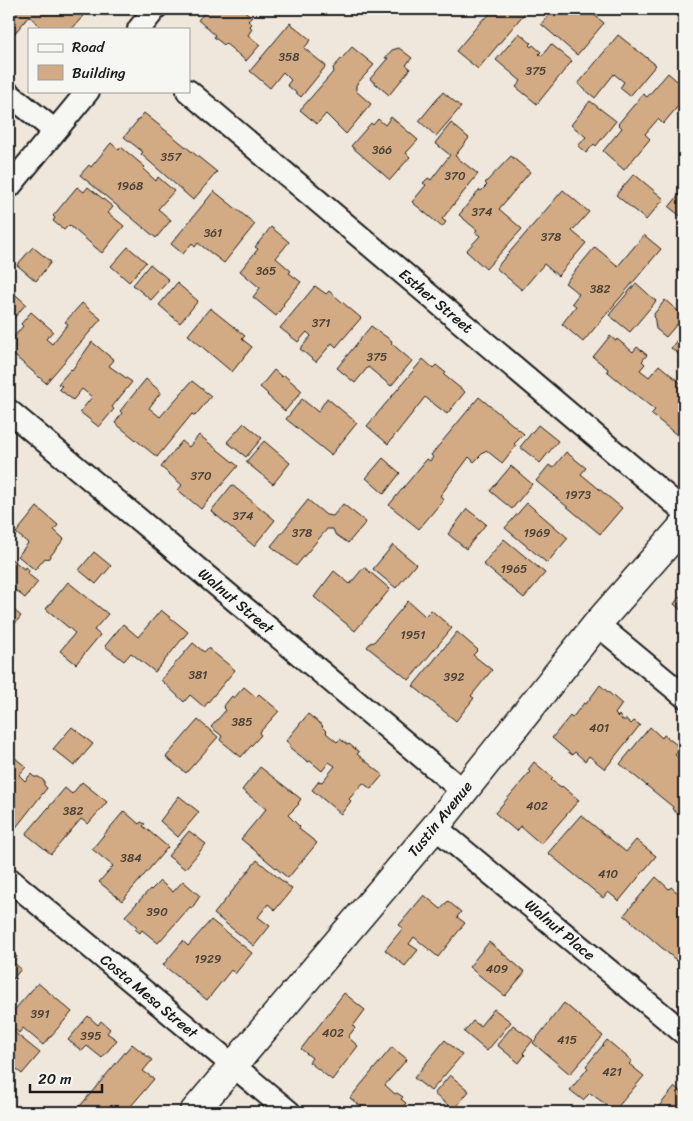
<svg xmlns="http://www.w3.org/2000/svg" width="693" height="1121" font-family="Sriracha,sans-serif">
  <rect width="100%" height="100%" fill="#efe7dc"/>
  <filter id="ink" filterUnits="userSpaceOnUse"><feTurbulence type="fractalNoise" baseFrequency=".02" numOctaves="2"/><feDisplacementMap in="SourceGraphic" scale="10" xChannelSelector="R" yChannelSelector="G"/><feConvolveMatrix kernelMatrix="1 2 1 2 8 2 1 2 1" color-interpolation-filters="sRGB"/></filter>
  <g filter="url(#ink)">
    <path fill="#d2aa83" stroke="#1c1c1c" d="M9,9H75L83,16L72,29H41L38,26L39,25L29,16L14,34L9,30Z
      M203,9H242L252,17L248,21L252,24L250,26L252,29L248,35L260,45L246,61L225,43L224,45L214,37L215,35L198,20L206,11Z
      M494,9H528L478,69L456,51L484,18L485,19Z
      M554,9H587L604,23L577,55L541,24Z
      M290,23L311,40L304,48L326,66L301,97L287,85L291,80L283,72L270,88L250,71Z
      M519,33L531,43L529,45L531,47L533,45L541,52L539,54L542,56L551,44L572,61L537,104L516,87L521,81L496,60Z
      M618,35L656,65L630,96L620,88L624,82L614,74L595,98L578,84Z
      M352,47L374,65L356,85V91L371,104L346,134L326,114L317,124L300,110L334,71L333,68Z
      M399,48L412,58L406,65L410,68L409,71L389,95L370,79L388,58H385L392,50Z
      M668,73L684,87V99L663,124L658,119L645,134L650,139L624,170L603,151L622,128L618,124L643,94L647,97Z
      M443,92L461,107L436,136L419,121Z
      M590,101L616,121L596,146L594,144L586,153L578,146L586,137L571,125Z
      M144,113L217,172L193,200L141,154L143,152L124,137Z
      M391,117L418,140L406,153L410,157L390,180L351,146L371,123L373,125L378,119L385,125Z
      M451,123L469,138L455,156L478,174L442,219L446,222L442,227L412,202L426,185L423,183L428,178L431,180L450,155L435,143Z
      M111,143L119,150L121,147L145,167L143,169L156,181L158,177L174,191L158,209L171,220L156,238L80,175L89,165L91,167Z
      M511,156L530,172L499,209L522,229L486,269L466,251L480,236L475,232L477,230L459,215L479,190L481,191L487,185L485,183Z
      M634,174L664,199L646,220L616,195Z
      M77,187L84,192L88,187L113,207L108,213L124,226L102,253L69,225L64,230L53,221L55,218L53,216Z
      M684,189V219L669,207Z
      M563,190L589,212L572,231L586,243L558,276L544,264L522,290L496,268Z
      M214,191L255,224L224,263L198,243L195,247L192,243L183,254L171,244Z
      M271,227L289,242L276,258L291,271L289,273L301,282L283,304L284,305L276,316L253,297L260,288L240,271L258,249L255,247Z
      M644,235L661,249L583,342L562,324L576,306L572,303L579,294L565,283L595,247L618,266Z
      M33,247L51,262L36,281L17,265Z
      M128,247L146,262L129,282L111,266Z
      M150,264L169,280L151,300L133,285Z
      M177,283L198,301L180,323L159,305Z
      M636,283L656,301L630,332L609,315Z
      M315,286L326,294L329,291L361,318L336,347L332,343L316,362L300,349L311,336L307,332L298,342L280,328Z
      M9,289L26,304L9,324Z
      M665,300L684,316L666,337L656,329L654,314Z
      M82,303L101,319L46,383L9,351V343L23,326L21,324L31,312L53,331L46,339L52,344L68,324L65,322Z
      M210,308L245,336L242,339L252,347L232,372L188,335Z
      M371,326L392,341L391,343L412,361L391,386L368,367L355,383L337,368Z
      M684,331V358L671,348Z
      M610,336L616,341L617,339L633,352L637,347L647,355L642,361L645,364L640,370L649,377L659,365L684,386V426L677,435L651,414L655,410L614,377L607,371L608,369L593,357Z
      M92,342L114,360L109,366L132,382L112,407L114,409L99,427L80,412L92,397L82,389L73,400L59,389L62,386L58,384L71,369L72,370Z
      M423,359L433,368L436,365L446,373L444,375L465,392L447,414L425,397L388,444L367,426Z
      M274,370L282,377L284,375L302,391L285,411L267,395L268,394L260,387Z
      M146,379L161,392L149,408L160,417L192,381L211,396L195,416L192,414L157,457L115,423L122,413L120,411Z
      M479,397L524,434L514,444L516,446L502,463L486,450L474,462L469,457L440,496L444,499L419,529L389,505L427,459L430,461L433,457L431,455Z
      M327,398L357,423L331,455L286,419L302,399L318,412Z
      M244,423L262,438L246,457L227,442Z
      M538,425L558,441L540,463L520,447Z
      M199,435L238,466L201,509L178,490L182,485L161,467L182,441L189,447Z
      M264,441L290,463L273,484L246,462Z
      M566,452L586,468L581,474L622,508L600,534L536,481L549,465L553,468Z
      M383,458L400,473L384,494L366,478Z
      M511,466L532,484L512,509L490,491Z
      M232,485L275,520L254,546L211,511Z
      M308,500L326,515L333,516L343,504L366,522L348,543L335,534L333,529H327L296,566L271,546Z
      M527,503L568,538L547,563L505,528Z
      M37,507L58,525L54,530L64,539L48,559L45,558L35,570L18,556L28,543L16,533Z
      M467,509L486,524L466,549L448,534Z
      M504,539L545,573L524,598L483,564Z
      M393,545L416,564L396,588L373,569Z
      M94,552L111,566L96,584L79,570Z
      M9,557L24,569L25,567L29,570L28,574L38,582L25,598L15,590L10,596L9,595Z
      M364,567L390,589L355,631L314,597L334,571L350,584Z
      M68,582L108,614L94,630L100,635L76,664L60,651L75,633L46,609Z
      M684,591V613L674,604Z
      M408,601L425,616L431,610L452,628L409,680L367,647L371,642L373,643Z
      M9,606L21,616L9,631Z
      M161,610L188,632L155,672L131,653L124,661L105,646L123,624L138,637Z
      M457,632L478,650L473,655L492,670L471,696L474,698L456,721L413,686Z
      M193,643L204,652L208,648L235,670L204,707L190,695L184,702L161,680Z
      M600,685L622,704L615,714L618,717L619,715L622,720H627L631,724L634,721L640,725L605,769L589,756L585,761L575,752L572,755L552,738L570,716L572,718L584,703L586,704Z
      M244,687L256,697L259,694L279,711L259,733L261,735L241,757L220,740L222,736L211,727L226,710L223,707L232,696L234,698Z
      M308,714L323,726L322,727L327,732L326,733L337,742L340,739L348,745L349,744L359,752L357,754L383,775L371,789L363,783L349,799L351,801L341,814L312,790L319,781L322,782L335,766L329,762L322,771L310,761L308,762L289,747L291,745L286,741Z
      M198,720L218,737L186,773L166,757Z
      M72,727L93,744L74,766L53,749Z
      M650,727L662,738L664,735L681,748L675,755L684,762L682,764L684,765V819L672,809L673,807L620,764Z
      M9,753L26,767L19,775L25,781L31,774L34,777H39L44,781V785L47,788L14,830L11,828L9,829Z
      M534,762L553,778L551,780L561,787L562,786L579,800L541,844L520,826L516,831L495,813L530,772L528,770Z
      M260,767L301,799L298,803L299,804L288,815L300,827L299,829L317,843L288,878L241,839L266,809L242,790Z
      M82,782L107,802L88,824L81,819L51,854L26,834L65,788L72,794Z
      M179,796L199,812L178,837L160,821Z
      M124,811L139,824L141,822L145,824L143,826L168,847L122,901L99,882L113,866L92,849Z
      M581,815L626,852L636,840L656,856L619,901L608,892L603,898L548,853Z
      M189,831L206,844L185,869L168,856Z
      M257,860L292,889L275,910L268,904L258,917L270,926L254,946L214,914Z
      M656,877L669,889L671,887L684,898V967L624,915Z
      M160,881L173,892L183,881L200,896L192,908L190,907L158,943L142,930L140,933L135,929L137,927L125,916L150,889L151,890Z
      M424,895L441,909L448,901L461,912L457,917L465,923L438,957L414,937L409,944L418,950L405,966L385,950L403,928L399,925Z
      M211,920L252,953L235,974L231,970L207,1000L163,965L183,941L188,946Z
      M489,942L525,972L505,996L469,967Z
      M9,950L17,957L13,962L21,969L9,984Z
      M38,983L72,1012L43,1045L23,1028L19,1033L9,1025L12,1019L9,1016Z
      M344,993L365,1010L353,1026L355,1028L348,1037L358,1046L332,1080L309,1062L312,1058L301,1049Z
      M564,1003L603,1036L570,1074L533,1043Z
      M494,1009L511,1022L487,1051L464,1032L473,1021L480,1026Z
      M88,1016L98,1025L101,1021L110,1029L107,1033L117,1040L102,1058L87,1046L82,1051L68,1040Z
      M513,1025L533,1040L523,1053L525,1055L519,1063L497,1045Z
      M9,1028L40,1053L22,1074L11,1065L9,1067Z
      M445,1040L462,1055L431,1091L414,1078Z
      M607,1040L632,1061L629,1064L644,1076L616,1109H612L590,1093L583,1100L570,1090L588,1068L586,1066Z
      M132,1044L152,1060L143,1071L154,1079L126,1112H75Z
      M392,1047L407,1059L385,1085L395,1094L397,1093L403,1097L401,1099L406,1103L399,1112H368L350,1098Z
      M450,1075L469,1091L454,1110L434,1094Z
      M675,1087L684,1095V1112H654Z"/>
    <g fill="none" stroke-linecap="round" stroke-linejoin="round">
      <g stroke="#1c1c1c" stroke-width="26">
        <path id="street" d="M139,29L155,9
          M188,91L684,511
          M9,94L55,131
          M9,187L88,91
          M9,411L463,791
          M597,624L684,696
          M435,827L684,1033
          M9,879L289,1112"/>
      </g>
      <g stroke="#1c1c1c" stroke-width="31">
        <path id="secondary" d="M194,1112L435,827L597,624L684,525"/>
      </g>
      <use href="#street" stroke="#f6f6f2" stroke-width="22"/>
      <use href="#secondary" stroke="#f6f6f2" stroke-width="28"/>
    </g>
  </g>
  <g text-anchor="middle" stroke-width="4" stroke-linejoin="round" paint-order="stroke">
    <g font-size="12" fill="#4a4036">
      <text x="289" y="61">358</text>
      <text x="536" y="75">375</text>
      <text x="382" y="154">366</text>
      <text x="171" y="161">357</text>
      <text x="455" y="180">370</text>
      <text x="130" y="190">1968</text>
      <text x="482" y="216">374</text>
      <text x="213" y="237">361</text>
      <text x="551" y="241">378</text>
      <text x="266" y="275">365</text>
      <text x="600" y="293">382</text>
      <text x="321" y="327">371</text>
      <text x="377" y="361">375</text>
      <text x="201" y="480">370</text>
      <text x="578" y="499">1973</text>
      <text x="243" y="520">374</text>
      <text x="302" y="537">378</text>
      <text x="537" y="537">1969</text>
      <text x="514" y="573">1965</text>
      <text x="413" y="639">1951</text>
      <text x="198" y="679">381</text>
      <text x="454" y="681">392</text>
      <text x="242" y="726">385</text>
      <text x="599" y="732">401</text>
      <text x="537" y="810">402</text>
      <text x="73" y="815">382</text>
      <text x="131" y="862">384</text>
      <text x="608" y="878">410</text>
      <text x="157" y="916">390</text>
      <text x="208" y="963">1929</text>
      <text x="497" y="973">409</text>
      <text x="40" y="1018">391</text>
      <text x="333" y="1037">402</text>
      <text x="91" y="1040">395</text>
      <text x="567" y="1044">415</text>
      <text x="612" y="1076">421</text>
    </g>
    <g font-size="15" fill="#1c1c1c" stroke="#f6f6f2">
      <text transform="translate(436 301) rotate(40)" y="5">Esther Street</text>
      <text transform="translate(236 601) rotate(40)" y="5">Walnut Street</text>
      <text transform="translate(440 819) rotate(-51)" y="5">Tustin Avenue</text>
      <text transform="translate(560 930) rotate(40)" y="5">Walnut Place</text>
      <text transform="translate(149 996) rotate(40)" y="5">Costa Mesa Street</text>
    </g>
  </g>
  <rect width="693" height="1121" fill="none" stroke="#f6f6f2" stroke-width="30"/>
  <rect x="15" y="15" width="663" height="1091" fill="none" stroke="#1c1c1c" stroke-width="2" filter="url(#ink)"/>
  <rect x="28" y="28" width="162" height="65" fill="#f6f6f2" stroke="#9f9f9c"/>
  <rect x="38" y="44" width="25" height="8" fill="#f6f6f2" stroke="#9f9f9c"/>
  <text x="72" y="52" font-size="15" fill="#1c1c1c">Road</text>
  <rect x="38" y="65" width="25" height="15" fill="#d2aa83" stroke="#9f9f9c"/>
  <text x="72" y="78" font-size="15" fill="#1c1c1c">Building</text>
  <path d="M30 1084v8h72v-8" fill="none" stroke="#1c1c1c" stroke-width="2.5"/>
  <text x="38" y="1084" font-size="15" fill="#1c1c1c" stroke="#f6f6f2" stroke-width="4" paint-order="stroke">20 m</text>
</svg>
